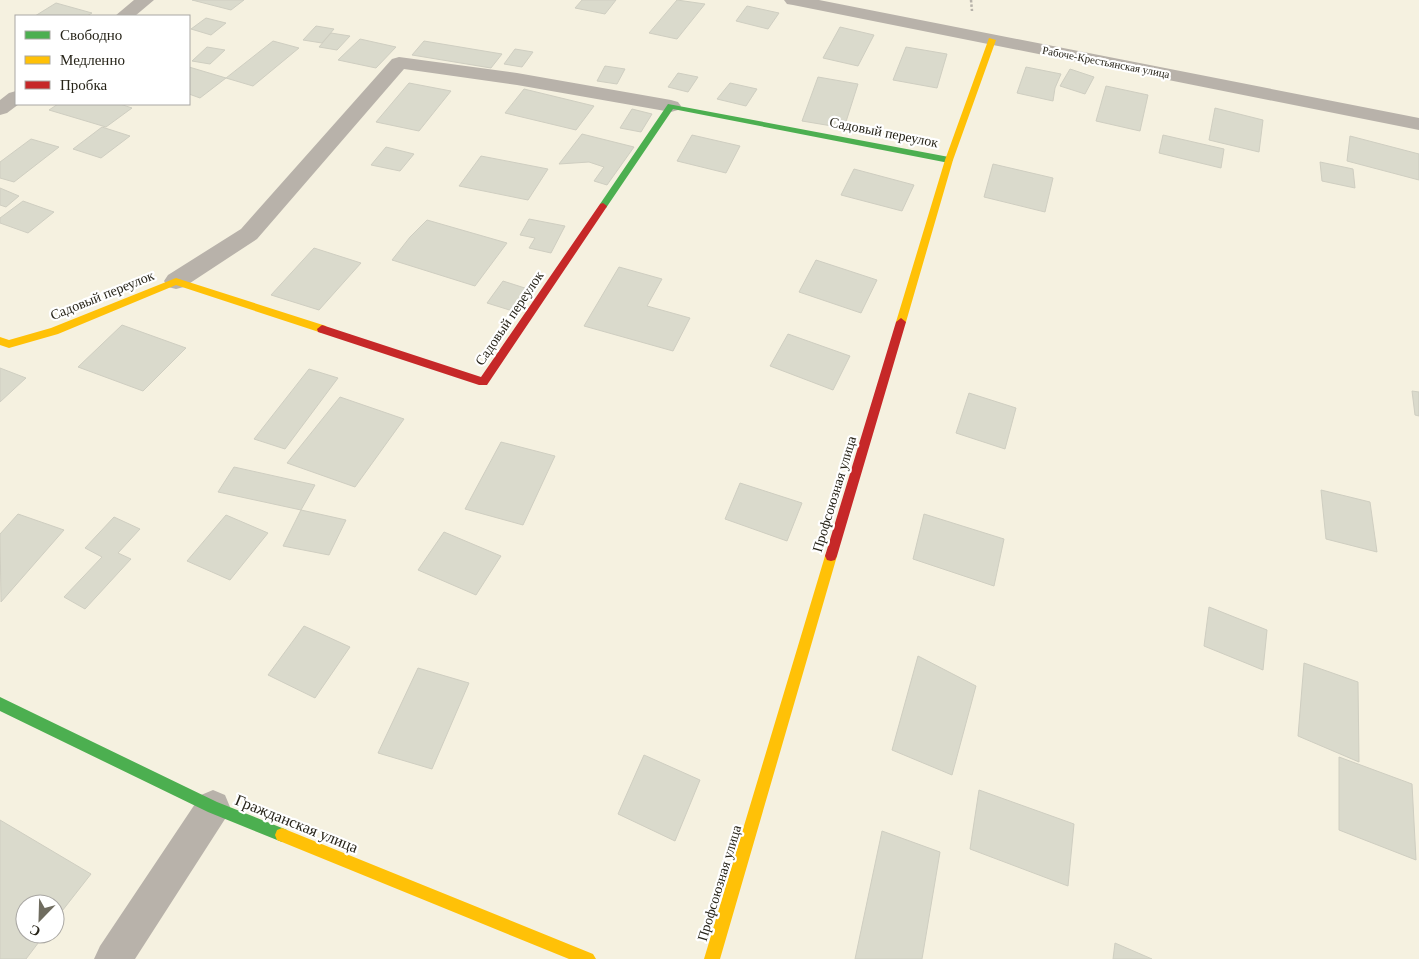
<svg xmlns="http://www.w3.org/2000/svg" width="1419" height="959" font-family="'Times New Roman',serif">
  <rect width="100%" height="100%" fill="#f5f1e0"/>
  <path fill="#dadacc" stroke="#cfcec1" d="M192,0H244L231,10Z
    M582,0H616L605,14L575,8Z
    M677,0L705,4L677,39L649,33Z
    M56,3L92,13L87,16H35Z
    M747,6L779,13L768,29L736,21Z
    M206,18L226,23L211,35L191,29Z
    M316,26L334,29L322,43L303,40Z
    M840,27L874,35L858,66L823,58Z
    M331,33L350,36L337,50L319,47Z
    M360,39L396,47L376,68L338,60Z
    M273,41L299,48L253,86L226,78Z
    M424,41L502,54L491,68L412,55Z
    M207,47L225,50L210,64L192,61Z
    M906,47L947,54L937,88L893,80Z
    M515,49L533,52L522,67L504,64Z
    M605,66L625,69L617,84L597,81Z
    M189,67L226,78L200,98L189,94Z
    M1026,67L1061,74L1055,88L1053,101L1017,93Z
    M1070,69L1094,77L1085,94L1060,86Z
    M678,73L698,77L688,92L668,87Z
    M818,77L858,84L844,128L802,121Z
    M409,83L451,91L419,131L376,122Z
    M730,83L757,89L746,106L717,99Z
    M1106,86L1148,95L1140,131L1096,121Z
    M524,89L594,106L576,130L505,113Z
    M58,104H120L132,108L106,127L49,110Z
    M1215,108L1263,120L1259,152L1209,140Z
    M632,109L652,114L641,132L620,128Z
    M102,127L130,136L101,158L73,149Z
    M582,134L634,147L607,185L594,181L604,167L589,162L559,164Z
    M692,135L740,146L726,173L677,161Z
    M1163,135L1224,149L1221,168L1159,153Z
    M1350,136L1419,154V180L1347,161Z
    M31,139L59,147L14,182L0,178V162Z
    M386,147L414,154L400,171L371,165Z
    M481,156L548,169L528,200L459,186Z
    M1320,162L1353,169L1355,188L1322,181Z
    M993,164L1053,178L1045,212L984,197Z
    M854,169L914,185L902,211L841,195Z
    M0,188L19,196L6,207L0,205Z
    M23,201L54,212L28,233L0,223V218Z
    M529,219L565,226L551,253L529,248L535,238L520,235Z
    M427,220L507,243L475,286L392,260L410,237Z
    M314,248L361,263L319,310L271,295Z
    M816,260L877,280L861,313L799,292Z
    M619,267L662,279L647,306L690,318L673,351L584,326Z
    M503,281L531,290L516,312L487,303Z
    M122,325L186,348L143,391L78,367Z
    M788,334L850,356L833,390L770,366Z
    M0,368L26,378L0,402Z
    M309,369L338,378L285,449L254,439Z
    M1412,391L1419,392V416L1415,415Z
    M969,393L1016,408L1005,449L956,433Z
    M340,397L404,419L355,487L287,463Z
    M501,442L555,456L523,525L465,509Z
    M234,467L315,485L301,510L218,492Z
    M740,483L802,503L787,541L725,519Z
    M1321,490L1370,502L1377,552L1326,539Z
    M301,510L346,520L329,555L283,546Z
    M18,514L64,530L1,602L0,534Z
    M924,514L1004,539L994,586L913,559Z
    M226,515L268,533L230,580L187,561Z
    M114,517L140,529L118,553L131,559L85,609L64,597L102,557L85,548Z
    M444,532L501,556L476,595L418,570Z
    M1209,607L1267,630L1263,670L1204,646Z
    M304,626L350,647L315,698L268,675Z
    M918,656L976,686L952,775L892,750Z
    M1304,663L1358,682L1359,762L1298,736Z
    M418,668L469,683L432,769L378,753Z
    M644,755L700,780L675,841L618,814Z
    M1339,757L1412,784L1416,860L1339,830Z
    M979,790L1074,824L1068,886L970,849Z
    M0,820L91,874L55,920V904H25V934H45L26,959H0Z
    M882,831L940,852L922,959H855Z
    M1115,943L1152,959H1113Z"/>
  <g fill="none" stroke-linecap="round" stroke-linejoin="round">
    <path stroke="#b7b3aa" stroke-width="2.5" stroke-dasharray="2.5 2" stroke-linecap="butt" d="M971,0L972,11"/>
    <path fill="#b8b2aa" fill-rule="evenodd" d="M134,0H154L135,16H115Z
      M784,0H819L1419,118V130L793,5L787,4Z
      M399,57L517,73L671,100L678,102L681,106L678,110L671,112L517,85L404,69L257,239L184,287L176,289L168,287L164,281L168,275L241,229L392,59Z
      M16,91V104H19L7,113L0,115V100L9,93Z
      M213,790L225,795L230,807L225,819L135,959H94L100,946L201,795Z"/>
    <path fill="#4caf50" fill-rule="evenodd" d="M668,104L949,157L953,160L949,163L673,109L606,208H600V204Z
      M0,697L217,802L287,830L289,835L287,840L282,842L208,812L0,711Z"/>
    <path fill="#ffc107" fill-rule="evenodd" d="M989,38L996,40L953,160L906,322L901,326L898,325L896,322L945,160Z
      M176,278L326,326L327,329L322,333L176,285L58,334L9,348L0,345V337L9,340L51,328Z
      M831,551L835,552L837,556L720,959H704L825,556L827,552Z
      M282,828L593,954L596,959H569L277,840L275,835L277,830Z"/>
    <path fill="#c62828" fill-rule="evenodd" d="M603,203L607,206L606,208L487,385H479L318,332L317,329L322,325L481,377L600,204Z
      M901,318L906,322L837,556L835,560L831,561L827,560L825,556L896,322Z"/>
  </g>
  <g text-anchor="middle" stroke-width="4.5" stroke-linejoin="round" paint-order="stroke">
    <g font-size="11" fill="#272419" stroke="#fff">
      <text transform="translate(1106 62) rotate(11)" y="4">Рабоче-Крестьянская улица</text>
    </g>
    <g font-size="14" fill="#272419" stroke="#fff">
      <text transform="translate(884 132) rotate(11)" y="5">Садовый переулок</text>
      <text transform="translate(102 295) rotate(-22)" y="5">Садовый переулок</text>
      <text transform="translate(509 318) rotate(-56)" y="5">Садовый переулок</text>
      <text transform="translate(834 494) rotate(-73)" y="5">Профсоюзная улица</text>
      <text transform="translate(719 883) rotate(-73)" y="5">Профсоюзная улица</text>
    </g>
    <g font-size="16" fill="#272419" stroke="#fff">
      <text transform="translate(297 823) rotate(22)" y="6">Гражданская улица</text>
    </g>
  </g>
  <rect x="15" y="15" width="175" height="90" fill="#ffffff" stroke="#a9a7a3"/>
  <rect x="25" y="31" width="25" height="8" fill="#4caf50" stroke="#a9a7a3"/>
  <text x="60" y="40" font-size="15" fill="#272419">Свободно</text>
  <rect x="25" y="56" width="25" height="8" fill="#ffc107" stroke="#a9a7a3"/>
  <text x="60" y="65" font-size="15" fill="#272419">Медленно</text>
  <rect x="25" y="81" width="25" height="8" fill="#c62828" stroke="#a9a7a3"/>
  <text x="60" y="90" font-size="15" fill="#272419">Пробка</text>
  <g transform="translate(40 919) rotate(203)"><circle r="24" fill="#ffffff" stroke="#a9a7a3"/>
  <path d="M0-4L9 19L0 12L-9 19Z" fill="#6f6c5f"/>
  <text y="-8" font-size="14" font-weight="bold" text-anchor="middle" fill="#272419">С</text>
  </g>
</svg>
